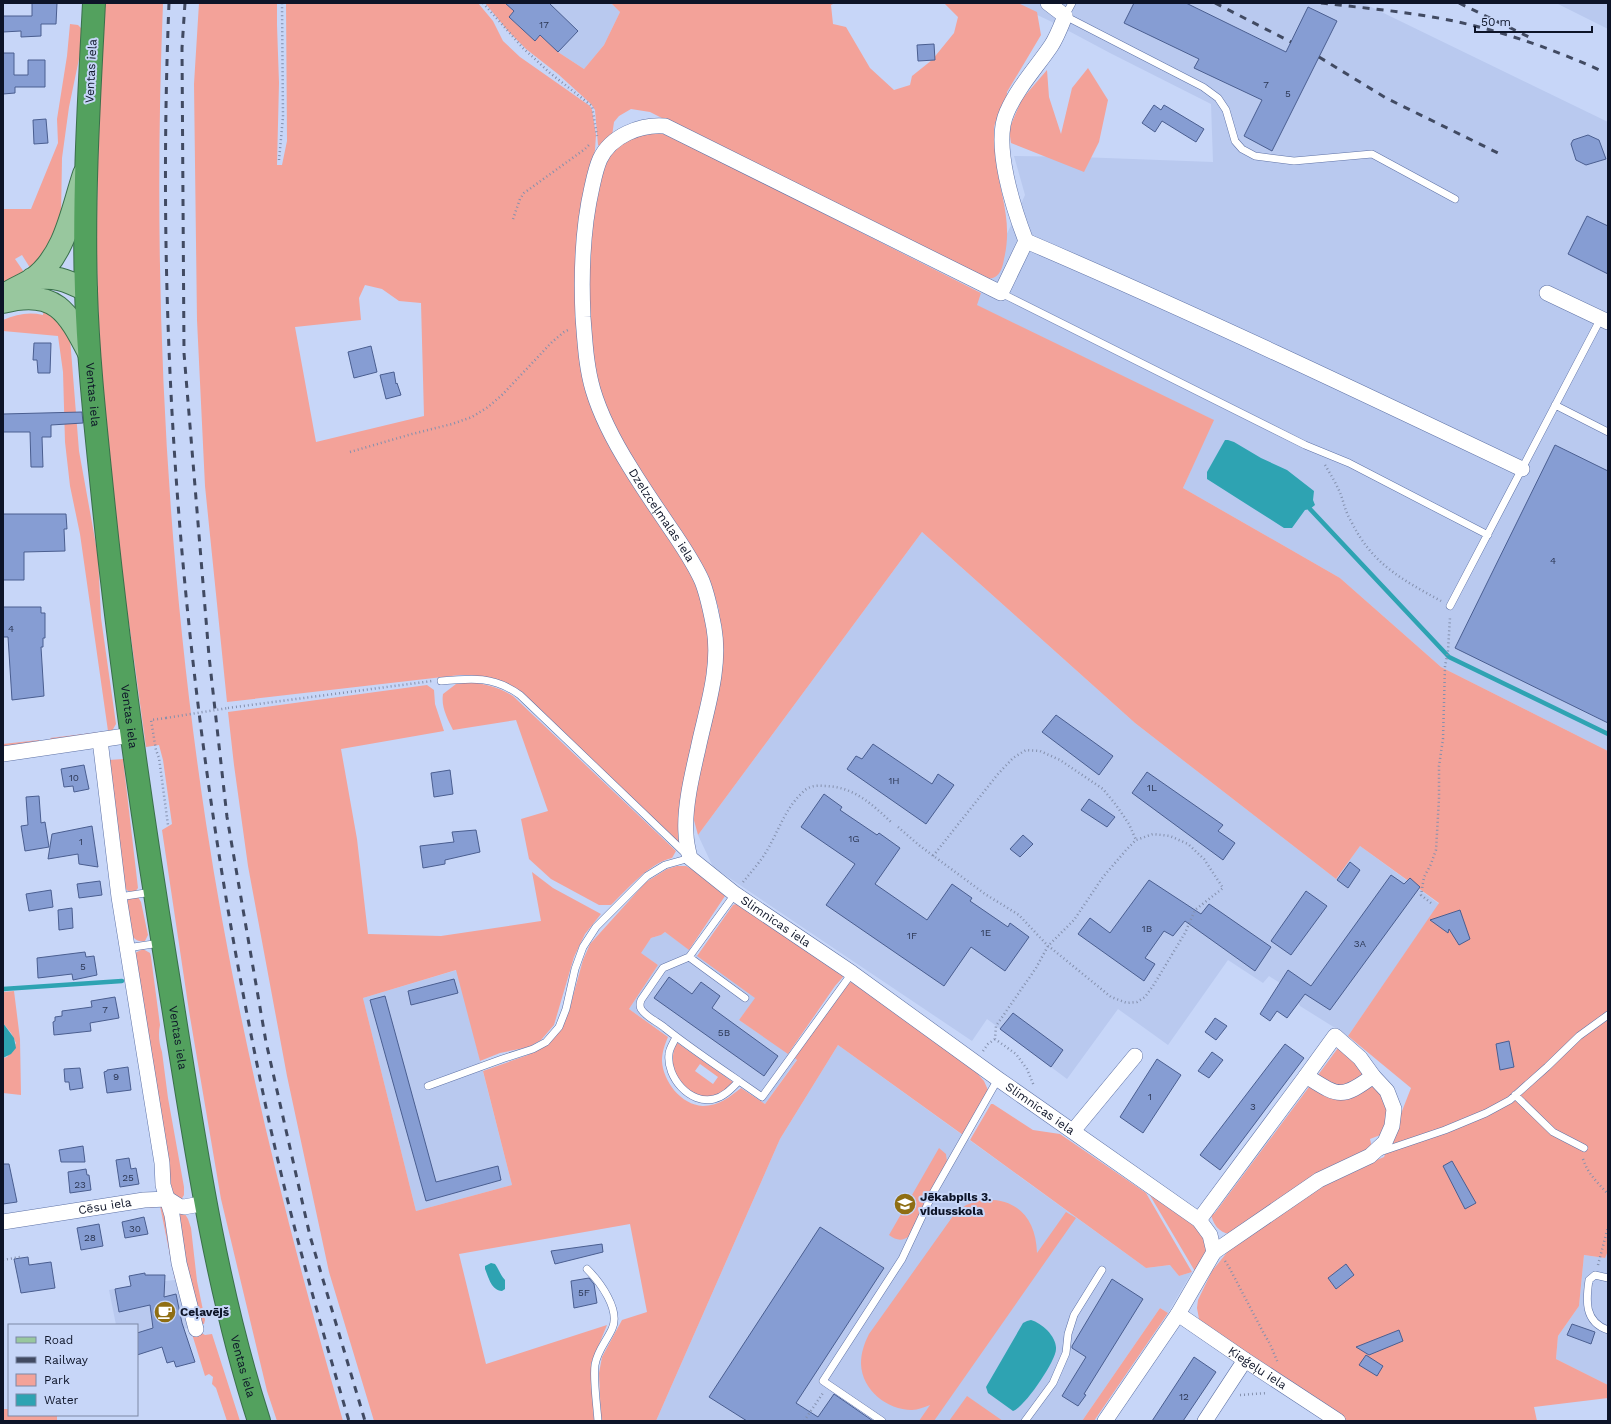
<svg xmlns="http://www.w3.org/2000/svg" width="1611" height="1424" font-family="'Work Sans',sans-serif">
  <rect width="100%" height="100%" fill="#c7d6f8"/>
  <path fill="#b9c9ef" d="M505,3H611L620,12L604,45L584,69L558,52L540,36L535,41L509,17Z
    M1012,3H1363L1608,122V751L1441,667L1340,578L1183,488L1213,420L976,305L986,279L1025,195L1014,156L1079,157L1213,162L1211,104L1110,53L1050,21Z
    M1556,3H1608V29Z
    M922,532L1135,723L1336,879L1360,846L1439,904L1348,1036L1300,1006L1293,991L1269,976L1263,983L1228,960L1168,1045L1118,1009L1067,1079L987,1019L972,1041L713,867L698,835Z
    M665,932L756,998L739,1020L797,1059L765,1104L629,1009L658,965L640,953L651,938L661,935Z
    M457,970L512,1185L416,1211L363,998Z
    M838,1045L1146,1268L1171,1265L1179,1276L1192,1272L1168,1313L1160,1308L1082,1421H656L780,1139Z
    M1608,1251V1385L1556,1359L1558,1336L1579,1306L1584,1255L1604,1258Z
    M175,1280L190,1327L137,1343V1325H116L109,1290L147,1283Z"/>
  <path fill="#f3a299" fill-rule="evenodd" d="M104,3H163C152,277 165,552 206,823C237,1026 286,1224 343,1421H277L267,1391L221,1199L189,1011L162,830L172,824L163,760L159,745L146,747L129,623L125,608C111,484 96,360 97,235C97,157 101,80 104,3Z
    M199,3H277V25L279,83L277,165H282L287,141L286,3H478L493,21L503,41L520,57L590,106L592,110L596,135L595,150L588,184L581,361L662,530L675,544L702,596L712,655L681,844L674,840L522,693C502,678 484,675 460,675L227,702L205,486L197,320L194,84ZM365,285L382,289L399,301L421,303L424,416L316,442L295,327L361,320L359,298Z
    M485,3H505L514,11L509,17L535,41L540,35L558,52L584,69L604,45L620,12L611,3H835L831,5L833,24L846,27L870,68L894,90L910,85L912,76L932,60L954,33L958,17L944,3H1018L1037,12L1041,35L1007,92C1007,106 994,116 994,132C994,141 995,150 996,159C1000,196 1013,221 1004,259C1003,265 1001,274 995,277C985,282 972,273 963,270L650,112L631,109L619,116L614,122L612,136L602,149L598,145L595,110L591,104L558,74L526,49L508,31Z
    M70,24L78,25L83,30L80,54L69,107L62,158L61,217L58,231L32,271L22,255L15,259L26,275L3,285V209H31L58,143L57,119L67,56Z
    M1088,68L1108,100L1099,142L1084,172L1011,143L1009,129L1022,99L1047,70L1049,97L1061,134L1072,88Z
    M646,132L661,133L692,147L981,293L977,305L1214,420L1183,488L1340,578L1441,667L1608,751V1251L1605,1258L1584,1255L1579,1306L1558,1336L1556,1359L1608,1385V1398L1534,1407L1537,1421H1348L1207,1327L1199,1319L1197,1308L1198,1300L1212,1271L1229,1250L1307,1195L1351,1171L1384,1157L1411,1088L1348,1036L1439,903L1360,846L1336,879L1135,723L922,532L698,835L692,813L722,652L719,610L708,575L684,537L648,486L607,413L591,355L588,267L591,221L603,166L618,145Z
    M44,308L52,312L70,338L79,451L98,556L101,618L116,724L112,731L52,740L50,738L108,731L80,534L70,486L65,442L63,372L58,336L3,331V320C17,314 29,312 43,315Z
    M469,682C486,684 498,687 513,696L676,851L672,858C648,864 629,888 611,905H599L551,879L529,859L521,819L548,811L516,720L453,730C447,718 441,707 443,694L456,684Z
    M427,685L434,690L435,704L444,731L341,749L357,839L368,934L441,936L541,921L532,872L553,888L601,914L585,934L574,957L554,1025L541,1040L529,1047L500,1053L480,1061L456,970L363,998L416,1211L512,1185L483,1071L528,1055L543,1047L569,1010L583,960L590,944L646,882L667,869L677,866H686L698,873L725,896L689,950L665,932L661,935L651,938L641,953L658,965L629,1009L668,1037C665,1044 662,1052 662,1061C663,1081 681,1105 703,1106C718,1106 730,1097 741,1088L765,1104L797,1060L795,1058L839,994L846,985L851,982L857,984L975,1071L984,1081L988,1090L963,1135L838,1045L780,1139L656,1421H601L599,1373L602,1357L622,1320L647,1312L630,1224L459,1254L486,1364L607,1325L591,1364L594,1421H374L329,1272L287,1076L248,866L234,765L228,712Z
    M39,740V742L3,748V744Z
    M123,759L138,888L135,892L128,891L125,888L109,760Z
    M138,897L141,902L148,935L145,941C139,942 137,941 133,937L126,903L129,898Z
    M736,904H740L843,975V977L835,986L788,1054L739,1020L755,998L697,956L733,905Z
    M143,949L150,953L151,957L160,1025C158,1034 159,1043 162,1052L168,1098L184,1187V1195L181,1200L170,1192L135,953Z
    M14,991L20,1039L21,1095L3,1093V1058L7,1057L16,1043L11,1033L3,1023V992Z
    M676,1042L733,1082C728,1087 723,1092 716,1095C696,1102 675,1083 673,1064C672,1057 674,1049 676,1042ZM700,1064L718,1077L713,1084L695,1071Z
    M1338,1048L1363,1069V1077L1340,1090L1318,1075Z
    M1369,1086L1376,1087L1391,1110L1383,1134L1370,1139L1372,1148L1230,1234C1219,1233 1212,1223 1211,1213L1214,1214L1309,1087Z
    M991,1104H993L1033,1130L1060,1134L1146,1193L1192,1272L1179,1276L1170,1265L1146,1268L970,1140Z
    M939,1148L946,1154L947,1162L909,1236C902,1242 896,1240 889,1235Z
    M1148,1192C1165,1204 1207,1227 1206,1250C1205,1258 1199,1266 1196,1273Z
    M981,1200C1018,1197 1036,1219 1037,1253L1066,1212L1076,1218L934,1421H919L930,1405C924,1407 918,1410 912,1410C887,1410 862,1390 861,1364C861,1353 864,1344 869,1334L953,1216L966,1205Z
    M162,1204L178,1280H175L160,1206L150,1208L149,1205Z
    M180,1213L185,1214L188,1219L191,1228L197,1281L205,1320L204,1324H202L189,1275L178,1215Z
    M1160,1308L1168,1313L1094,1421H1082Z
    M198,1331L205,1335L212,1334L240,1421H227L216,1388L212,1384L213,1377L209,1374L205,1376L192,1334Z
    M967,1396L1003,1421H949Z
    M3,1409H9V1415H57V1421H3Z"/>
  <path fill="#2ea3b2" d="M1225,440H1228L1234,442L1261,458L1287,470L1314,491L1313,500L1315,505L1310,509L1305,510L1292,528H1284L1207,479V472Z
    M3,1023L14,1038L16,1048L11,1054L3,1058Z
    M491,1263L495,1264C499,1269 500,1275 505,1280V1289L502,1291C491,1290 489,1278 485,1269V1266Z
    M1031,1320C1042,1323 1057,1337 1056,1349C1056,1361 1024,1408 1013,1411L988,1393L986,1387L1023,1323L1027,1321Z"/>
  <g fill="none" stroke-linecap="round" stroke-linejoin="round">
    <path stroke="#2ea3b2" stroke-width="4.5" d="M1310,509L1449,657L1608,734
      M3,989L122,981"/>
  </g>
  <path fill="#869dd3" stroke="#4a5e90" d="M32,3H57L56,24H41V36L21,37V31L3,32V16H32Z
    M505,3H549L578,31L558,52L540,35L535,41L509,17L514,11Z
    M1134,3H1186L1286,52L1308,7L1337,21L1272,151L1244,136L1262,100L1194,68L1199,59L1124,23Z
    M934,44L935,60L918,61L917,45Z
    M3,53H14V75H28V60H45V87H15V93L3,94Z
    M1154,105L1161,110L1164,105L1204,129L1196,142L1162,121L1155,132L1142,123Z
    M46,119L48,143L34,144L33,120Z
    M1588,135L1599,140L1606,159L1586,165L1576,160L1571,144L1573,140Z
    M1587,216L1608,226V274L1568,254Z
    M34,343H51L50,373H38L37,360H33Z
    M371,346L377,372L354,378L348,352Z
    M394,372L396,384L397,383L401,395L386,399L380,375Z
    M82,412L83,423L51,425V437H42L43,467H31L30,432H3V414Z
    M1555,445L1608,471V723L1455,648Z
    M3,514H66L67,529H64L65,551L24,552V580H3Z
    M3,607H41V613H45V638H43V647H41L44,696L12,700L8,637H3Z
    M1056,715L1113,756L1099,775L1042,732Z
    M873,744L932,784L938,774L954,785L926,824L847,769L856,756L862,759Z
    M84,765L89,789L74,792L73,786L64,787L61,769Z
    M450,770L453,794L434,797L431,773Z
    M1147,772L1223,825L1218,831L1235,843L1223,860L1132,793Z
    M824,794L842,807L840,810L877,835L879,833L900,848L875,884L927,920L952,884L972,898L970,901L1008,927L1010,923L1029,937L1005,971L971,947L944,986L826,905L855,864L801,827Z
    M39,796L41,823L45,822L49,847L25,851L21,826L28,825L26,797Z
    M1089,799L1115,817L1107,827L1081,810Z
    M92,826L98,867L79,864L78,854L48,859L52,834Z
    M476,830L480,852L445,860V864L423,868L420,846L454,842L452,832Z
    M1023,835L1033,844L1020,857L1010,849Z
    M1350,862L1360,870L1348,888L1337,880Z
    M1391,875L1404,884L1410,878L1420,887L1330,1010L1305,994L1287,1018L1277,1011L1270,1021L1260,1014L1288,970L1311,986Z
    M1149,880L1201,914L1209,904L1271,947L1255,971L1185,921L1173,936L1164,931L1145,958L1155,964L1144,981L1078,934L1090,918L1110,933Z
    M100,881L102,895L79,898L77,884Z
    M51,890L53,907L29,911L26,894Z
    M1306,891L1327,906L1291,955L1271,941Z
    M72,908L73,928L59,930L58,910Z
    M1460,910L1470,939L1459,945L1449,929L1448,933L1430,920Z
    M85,952L86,957L94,956L97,975L73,980L72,974L38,978L37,958Z
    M669,977L692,994L701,982L720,996L712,1008L778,1056L764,1076L654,998Z
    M454,979L458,993L411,1005L408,991Z
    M385,996L436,1182L498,1166L501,1180L426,1201L370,1000Z
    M115,997L119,1018L90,1023L91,1031L54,1035L53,1022L55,1021V1017L62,1016V1011L92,1007L91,1001Z
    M1013,1013L1063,1050L1051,1067L1000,1029Z
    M1215,1018L1227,1026L1216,1040L1205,1032Z
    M1509,1041L1514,1067L1500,1070L1496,1044Z
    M1285,1044L1304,1058L1220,1170L1200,1155Z
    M1212,1052L1223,1060L1209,1078L1198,1071Z
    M1157,1059L1181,1075L1143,1133L1120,1117Z
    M128,1067L131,1090L107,1093L104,1072L107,1071V1070Z
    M80,1068L83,1088L70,1090L69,1082H65L64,1069Z
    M83,1146L85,1162H61L59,1150Z
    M129,1158L131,1169L136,1168L139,1184L120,1187L116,1160Z
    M1452,1161L1476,1203L1465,1209L1443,1166Z
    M3,1164H9L17,1202L3,1204Z
    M86,1169L87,1175H89L91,1190L70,1193L68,1172Z
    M144,1217L148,1234L125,1238L122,1222Z
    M99,1224L103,1246L81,1250L77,1228Z
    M820,1227L884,1268L796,1403L818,1417L834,1394L873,1421H747L709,1397Z
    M602,1244L603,1252L555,1264L551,1251Z
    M28,1257L29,1265L51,1262L55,1288L21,1293L14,1259Z
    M1346,1264L1354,1275L1336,1289L1328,1278Z
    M145,1273V1275H165L164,1297L176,1294L182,1323L195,1362L176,1367L174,1361L167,1363L162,1347L137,1355V1333L153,1328L150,1305L119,1312L115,1289L131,1286L129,1276Z
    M589,1278L594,1284L597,1303L574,1308L571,1281Z
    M1112,1279L1143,1299L1084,1394L1086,1395L1078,1406L1062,1396L1086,1357L1072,1348V1346Z
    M1572,1324L1595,1332L1591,1344L1567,1335Z
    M1399,1330L1403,1341L1369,1355L1356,1347Z
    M1366,1355L1383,1366L1377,1376L1359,1365Z
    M1194,1357L1216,1372L1183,1421H1152Z"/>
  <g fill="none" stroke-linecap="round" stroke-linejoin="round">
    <g stroke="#5e72a6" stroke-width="8">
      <path id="lane" d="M1072,3L1065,16L1203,87L1218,98L1226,110L1235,141L1242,149L1255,156L1294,161L1372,154L1455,199
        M1001,293L1305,445L1349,463L1488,535
        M1555,405L1608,432
        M1450,606L1601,318
        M441,681C472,678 494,676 520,695L687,855
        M735,894L689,957L663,968L641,1000C640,1003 639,1005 641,1009C646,1017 658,1022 665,1028C689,1047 714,1064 739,1081
        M119,897L152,892
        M127,948L160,943
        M689,957L745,998
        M676,1037C674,1042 669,1049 669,1054C666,1077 690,1105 714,1099C724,1097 732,1088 739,1081L762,1097L852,973
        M428,1086L502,1059L533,1049L546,1042L559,1027L566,1009L575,969L583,947L596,927L647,876L665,865L690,858
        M1515,1095L1553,1132L1584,1148
        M1380,1152L1445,1130L1486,1113L1510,1100L1547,1067L1579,1036L1608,1015
        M587,1269C600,1282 621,1310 612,1329C606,1342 597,1351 595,1365C593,1379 597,1406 598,1421
        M1608,1278L1595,1275L1589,1280C1586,1300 1584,1322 1608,1330
        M882,1421L823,1381L902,1259L933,1193L998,1079
        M1025,1421L1053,1383L1066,1353L1068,1334L1074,1315L1102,1270"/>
    </g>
    <g stroke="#5e72a6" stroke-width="16">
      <g id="street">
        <path id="s1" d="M1048,3L1065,16C1061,26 1057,37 1051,46C1036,68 1018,87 1007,112C992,144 1014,210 1026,241L1001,293L665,126C640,124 611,136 600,159C596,168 594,178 592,187C582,230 581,273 583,317C585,342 586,366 593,390C601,417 615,443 630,467C644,490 660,513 675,535C685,550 695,565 702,581C708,596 711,612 714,628C721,669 706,710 698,749C692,775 684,808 686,834C686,842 688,850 690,858L735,894L852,973L998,1079L1199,1220L1210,1235L1214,1252L1178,1314L1105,1421"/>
        <path d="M1026,241C1194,313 1358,391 1522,469"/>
        <path d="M1547,293L1608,322"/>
        <path d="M100,740L119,897L162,1163L163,1185L172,1215L179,1263L196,1329"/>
        <path d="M3,754L132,735"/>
        <path d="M1306,1076L1335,1036L1360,1058L1373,1076"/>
        <path d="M1073,1131L1135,1056"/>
        <path d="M1199,1220L1306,1076C1338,1096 1341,1100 1373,1076L1387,1091L1394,1109L1392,1126L1385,1142L1370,1156L1319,1180L1214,1252"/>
        <path id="s2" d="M3,1222L144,1200L168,1199L179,1206L184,1207L206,1203"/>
        <path id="s3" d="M1178,1314L1245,1360L1338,1421"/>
        <path d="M1205,1421L1245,1360"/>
      </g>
    </g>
    <g stroke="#3a704b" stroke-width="24">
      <path id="primary" d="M32,279C54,275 66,280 86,290
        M3,296C12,289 24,285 33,279C65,256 72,210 84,174
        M3,302C55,288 68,312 89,353"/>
    </g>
    <g stroke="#3a704b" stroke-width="24">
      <g id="highway">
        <path id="s4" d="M94,3C89,99 83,195 86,291C88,360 96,430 103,499C119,654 141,809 166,963C191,1116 211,1272 259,1421"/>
      </g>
    </g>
    <path stroke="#8490ad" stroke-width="2.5" stroke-dasharray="1 3" stroke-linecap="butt" d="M483,3L523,48L550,73L592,106L597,136
      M279,160L283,117L282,3
      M513,219L520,199L524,193L585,149L590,144
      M350,452L412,434L452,424L472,417L488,407L502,395L552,342L564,332L570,329
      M1325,465C1331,475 1337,485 1341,495C1344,504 1346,513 1351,521C1372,564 1401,579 1441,601
      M228,708L432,681
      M166,718L151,720L156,750L159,758L168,825
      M898,827L920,846L985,894L1019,915L1048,946L1051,948L1111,997L1127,1003L1137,1002L1145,997L1153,986L1185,933L1195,910L1223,888L1204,859L1188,844L1170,836L1153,834L1136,840L1127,849L1103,877L1074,920L1048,946L1036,968L996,1026L995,1039L1016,1054L1027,1069L1034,1086
      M933,856L998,774L1013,758L1026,750L1040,751L1060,760L1103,789L1116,805L1129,824L1136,840
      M743,882C752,871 762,860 769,847C779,829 786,808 802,793C808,786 816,785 824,786C853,786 872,804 892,823
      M1431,903L1421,895L1424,877L1431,864L1436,850L1439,799V766L1443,739L1445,666L1448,651L1450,617
      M983,1051L988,1044L995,1039
      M1583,1159C1588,1174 1597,1182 1608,1194
      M3,1260L20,1257
      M1225,1261L1229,1267L1263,1332L1270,1344L1278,1363
      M1598,1265L1608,1227
      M1240,1395L1267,1393
      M804,1421L823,1393"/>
    <use href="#lane" stroke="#fff" stroke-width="7"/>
    <use href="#street" stroke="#fff" stroke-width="15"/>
    <use href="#primary" stroke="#98c79e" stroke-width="22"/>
    <use href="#highway" stroke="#53a15e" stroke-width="22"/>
    <path stroke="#414a62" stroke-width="3" stroke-dasharray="7 7" stroke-linecap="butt" d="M169,3C154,369 187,734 263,1093C286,1204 317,1313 349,1421
      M185,3L182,48L184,353L209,656L227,817L266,1042L310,1236L365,1421
      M1215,3L1291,42
      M1321,3C1372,9 1425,13 1475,26C1519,37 1562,53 1604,72
      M1459,3L1529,37
      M1319,57L1386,98L1500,154"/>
    <path stroke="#8490ad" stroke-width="2.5" stroke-dasharray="1 3" stroke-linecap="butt" d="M166,718L228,708"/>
  </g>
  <defs>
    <g id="school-disc" transform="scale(1.15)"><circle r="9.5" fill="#8f6e13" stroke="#c7d6f8"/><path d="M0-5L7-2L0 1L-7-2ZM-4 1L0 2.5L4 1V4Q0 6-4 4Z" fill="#fff"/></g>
    <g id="cafe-disc" transform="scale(1.15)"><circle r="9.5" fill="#8f6e13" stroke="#c7d6f8"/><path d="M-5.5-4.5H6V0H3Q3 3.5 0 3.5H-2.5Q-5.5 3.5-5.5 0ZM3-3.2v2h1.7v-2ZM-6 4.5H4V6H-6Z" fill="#fff"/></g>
  </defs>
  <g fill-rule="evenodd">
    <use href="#school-disc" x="905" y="1204"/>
    <use href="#cafe-disc" x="165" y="1312"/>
  </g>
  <g text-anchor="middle" stroke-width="4" stroke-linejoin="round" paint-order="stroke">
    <g font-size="10" fill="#2b3653">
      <text x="544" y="28">17</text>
      <text x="1266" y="88">7</text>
      <text x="1288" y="97">5</text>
      <text x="1553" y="564">4</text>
      <text x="11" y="632">4</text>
      <text x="74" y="781">10</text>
      <text x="894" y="784">1H</text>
      <text x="1152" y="791">1L</text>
      <text x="854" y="842">1G</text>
      <text x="81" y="845">1</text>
      <text x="1147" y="932">1B</text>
      <text x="986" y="936">1E</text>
      <text x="912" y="939">1F</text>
      <text x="1360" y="947">3A</text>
      <text x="83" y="970">5</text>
      <text x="105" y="1013">7</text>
      <text x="724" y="1036">5B</text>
      <text x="116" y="1080">9</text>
      <text x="1150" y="1100">1</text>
      <text x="1253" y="1110">3</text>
      <text x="128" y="1181">25</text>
      <text x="80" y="1188">23</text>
      <text x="135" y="1232">30</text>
      <text x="90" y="1241">28</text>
      <text x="584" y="1296">5F</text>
      <text x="1184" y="1400">12</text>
    </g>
    <g font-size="12" fill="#0d1428" stroke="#c7d6f8">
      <text transform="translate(91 71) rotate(-87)" y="4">Ventas iela</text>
      <text dy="4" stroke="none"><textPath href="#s4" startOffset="392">Ventas iela</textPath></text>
      <text dy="4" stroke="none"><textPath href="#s1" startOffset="1154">Dzelzceļmalas iela</textPath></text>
      <text dy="4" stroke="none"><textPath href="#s4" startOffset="716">Ventas iela</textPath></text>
      <text dy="4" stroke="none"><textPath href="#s1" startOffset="1620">Slimnīcas iela</textPath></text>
      <text dy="4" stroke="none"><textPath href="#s4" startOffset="1041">Ventas iela</textPath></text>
      <text dy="4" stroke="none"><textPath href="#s1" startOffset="1944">Slimnīcas iela</textPath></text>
      <text dy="4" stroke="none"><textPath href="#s2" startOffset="103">Cēsu iela</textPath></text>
      <text dy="4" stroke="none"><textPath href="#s4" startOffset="1376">Ventas iela</textPath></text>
      <text dy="4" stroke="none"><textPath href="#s3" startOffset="96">Ķieģeļu iela</textPath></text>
    </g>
    <g font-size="12" font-weight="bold" fill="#0d1428" stroke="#c7d6f8" text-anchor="start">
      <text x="920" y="1201">Jēkabpils 3.<tspan x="920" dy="14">vidusskola</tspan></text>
      <text x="180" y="1316">Ceļavējš</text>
    </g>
  </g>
  <rect width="1611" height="1424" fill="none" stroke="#0d1428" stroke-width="8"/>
  <rect x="8" y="1324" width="130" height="92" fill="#c7d6f8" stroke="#7d88a5"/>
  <rect x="16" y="1337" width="20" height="6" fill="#98c79e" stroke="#7d88a5"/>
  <text x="44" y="1344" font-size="12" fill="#0d1428">Road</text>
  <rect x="16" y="1357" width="20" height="6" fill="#414a62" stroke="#7d88a5"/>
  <text x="44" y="1364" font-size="12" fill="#0d1428">Railway</text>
  <rect x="16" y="1374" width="20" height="12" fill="#f3a299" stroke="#7d88a5"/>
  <text x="44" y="1384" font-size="12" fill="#0d1428">Park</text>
  <rect x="16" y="1394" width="20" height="12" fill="#2ea3b2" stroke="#7d88a5"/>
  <text x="44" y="1404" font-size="12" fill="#0d1428">Water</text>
  <path d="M1475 26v6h117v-6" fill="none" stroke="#0d1428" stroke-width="2"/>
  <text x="1481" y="26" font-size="12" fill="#0d1428" stroke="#c7d6f8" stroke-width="3" paint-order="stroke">50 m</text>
</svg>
